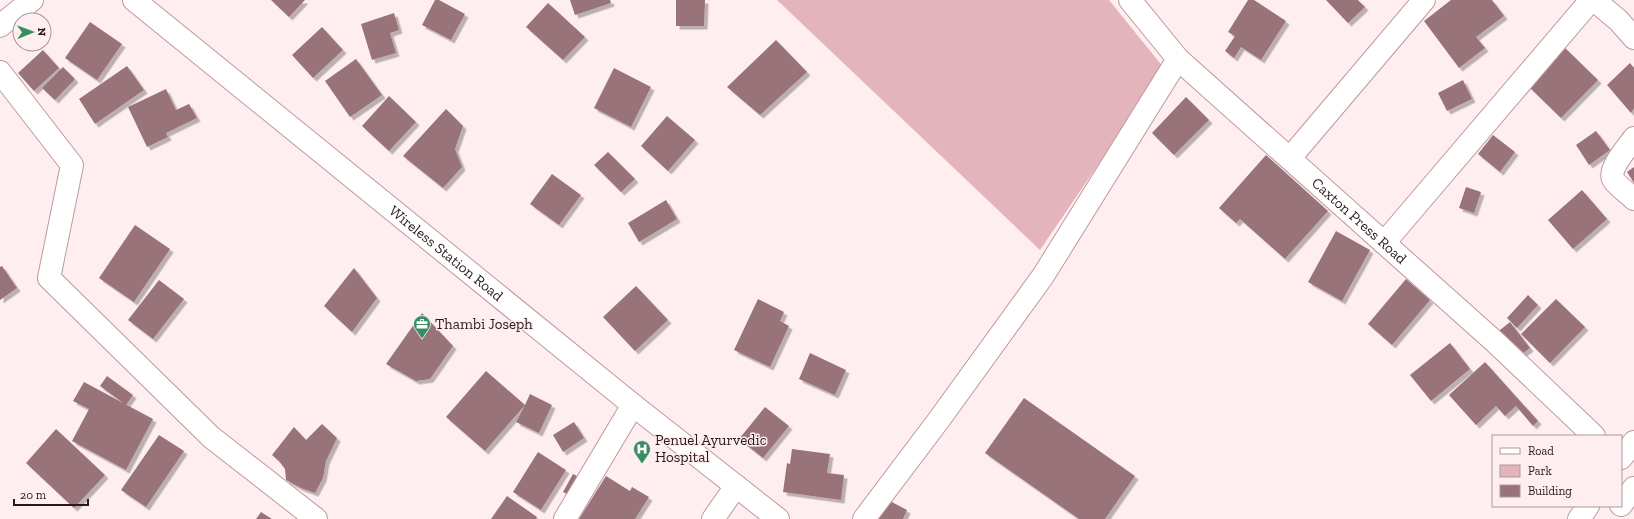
<svg xmlns="http://www.w3.org/2000/svg" width="1634" height="519" font-family="'Zilla Slab',serif">
  <defs>
    <filter id="shadow"><feDropShadow dx="3.5" dy="3.5" stdDeviation="0" flood-color="#0004"/></filter>
  </defs>
  <rect width="100%" height="100%" fill="#ffeef0"/>
  <path fill="#e3b4bc" d="M777,0H1109L1164,68L1040,250Z"/>
  <path fill="#987379" filter="url(#shadow)" d="M271,0H305L289,17Z
    M435,0H439L465,14L451,40L422,25Z
    M570,0H610L611,3L575,15Z
    M676,0H705L704,26H676Z
    M1248,0H1254L1286,21L1261,60L1241,47L1234,58L1225,51L1235,36L1228,32Z
    M1326,0H1358L1365,7L1348,23Z
    M1451,0H1492L1504,16L1476,37L1485,48L1459,68L1424,21Z
    M548,3L585,37L563,60L526,27Z
    M394,13L399,30L390,33L396,53L372,60L361,24Z
    M90,22L122,44L97,80L65,58Z
    M322,27L343,50L313,78L292,55Z
    M776,40L807,72L760,115L727,87Z
    M1563,46L1598,80L1561,118L1527,85Z
    M43,50L59,68L34,91L18,73Z
    M356,59L382,95L350,117L325,81Z
    M1630,63L1634,68V108L1631,113L1607,85Z
    M127,66L144,90L95,124L79,99Z
    M63,67L75,79L55,100L42,88Z
    M614,68L651,87L631,127L594,108Z
    M1463,80L1472,99L1447,111L1438,93Z
    M166,89L176,110L189,104L197,118L166,133L168,137L147,147L128,107Z
    M389,96L416,122L389,151L362,126Z
    M1186,97L1209,120L1174,155L1152,133Z
    M446,109L463,126L455,149L462,167L443,188L403,156Z
    M667,116L695,140L668,171L641,146Z
    M1596,131L1610,150L1589,165L1576,145Z
    M1493,135L1515,152L1500,172L1478,154Z
    M608,152L635,179L621,192L594,165Z
    M1266,155L1328,211L1285,259L1240,219L1236,223L1219,208Z
    M1634,167V183L1627,172Z
    M552,174L581,195L559,225L530,204Z
    M1466,187L1481,192L1474,213L1459,208Z
    M1582,190L1607,219L1573,249L1548,220Z
    M666,200L677,219L639,242L628,223Z
    M135,225L170,249L134,302L99,278Z
    M1336,231L1370,250L1342,301L1308,282Z
    M2,266L17,288L0,300V267Z
    M354,268L377,298L352,332L324,306Z
    M1406,279L1430,300L1392,345L1368,324Z
    M159,280L184,299L153,339L128,320Z
    M636,286L668,320L635,351L603,317Z
    M1528,295L1538,305L1517,328L1507,318Z
    M758,299L784,312L780,321L789,326L770,367L734,350Z
    M1556,299L1585,327L1550,363L1521,334Z
    M422,313L453,346L430,379L416,381L386,364Z
    M1510,322L1530,348L1514,360L1495,334Z
    M1450,343L1470,369L1431,401L1410,375Z
    M810,353L846,370L835,395L799,379Z
    M1485,362L1538,421L1533,426L1516,406L1505,416L1496,406L1476,425L1449,395Z
    M486,371L525,405L530,394L552,405L539,433L516,422L525,405L485,451L446,417Z
    M107,376L133,395L126,405L100,386Z
    M84,382L153,419L126,470L72,441L89,409L73,401Z
    M1024,398L1135,476L1105,519H1079L985,453Z
    M765,407L789,426L763,458L739,439Z
    M574,422L584,438L563,452L553,435Z
    M322,424L337,438L326,461L323,478L315,493L301,488L286,480L285,469L279,461L272,455L294,427L306,440Z
    M56,429L105,475L74,508L26,463Z
    M159,435L184,451L146,507L121,490Z
    M792,449L830,454L827,473L844,475L841,500L783,492L787,463L790,464Z
    M538,452L566,470L541,510L513,492Z
    M573,474L585,480L576,499L563,492Z
    M606,476L630,491L632,487L649,497L635,519H579Z
    M507,496L537,517L536,519H491Z
    M888,500L907,510L903,519H878Z
    M261,512L272,519H256Z"/>
  <g fill="none" stroke-linecap="round" stroke-linejoin="round">
    <g stroke="#be989e" stroke-width="24">
      <g id="minor">
        <path id="s1" d="M134,0L633,405L778,519"/>
        <path id="s2" d="M1130,0L1178,59L1494,341L1594,436"/>
        <path d="M1594,0L1618,20L1634,38"/>
        <path d="M0,72L72,165L49,278L211,437L316,519"/>
        <path d="M1634,138C1628,147 1608,169 1613,179C1616,185 1629,194 1634,199"/>
        <path d="M1290,158L1424,0"/>
        <path d="M1384,243L1591,0"/>
        <path d="M565,519L633,405"/>
        <path d="M713,519L736,486"/>
        <path d="M864,519L938,421L1043,276L1178,59"/>
      </g>
    </g>
    <g stroke="#be989e" stroke-width="24">
      <path id="major" d="M0,26L32,0
        M1621,458L1634,442
        M1621,505L1634,488
        M1579,519L1588,506"/>
    </g>
    <use href="#minor" stroke="#fff" stroke-width="22"/>
    <use href="#major" stroke="#fff" stroke-width="22"/>
  </g>
  <defs>
    <g id="office-pin" transform="scale(0.9)"><path d="M0 17L-7.5 6A9.5 9.5 0 1 1 7.5 6Z" fill="#388e62" stroke="#ffeef0"/><path d="M-6-3h4V-5.5h4V-3h4V5H-6ZM-1-4.5V-3h2v-1.5ZM-6 0V1H6V0Z" fill="#fff"/></g>
    <g id="hospital-pin" transform="scale(0.9)"><path d="M0 17L-7.5 6A9.5 9.5 0 1 1 7.5 6Z" fill="#388e62" stroke="#ffeef0"/><path d="M-5-5h3v3.5h4V-5h3V5h-3V1.5h-4V5h-3Z" fill="#fff"/></g>
  </defs>
  <g fill-rule="evenodd">
    <use href="#office-pin" x="422" y="324"/>
    <use href="#hospital-pin" x="642" y="449"/>
  </g>
  <g text-anchor="middle" stroke-width="3" stroke-linejoin="round" paint-order="stroke">
    <g font-size="15" fill="#28191c" stroke="#ffeef0">
      <text dy="5" stroke="none"><textPath href="#s2" startOffset="319">Caxton Press Road</textPath></text>
      <text dy="5" stroke="none"><textPath href="#s1" startOffset="402">Wireless Station Road</textPath></text>
    </g>
    <g font-size="15" fill="#28191c" stroke="#ffeef0" text-anchor="start">
      <text x="435" y="329">Thambi Joseph</text>
      <text x="655" y="445">Penuel Ayurvedic<tspan x="655" dy="17">Hospital</tspan></text>
    </g>
  </g>
  <rect x="1492" y="435" width="130" height="72" fill="#ffeef0" stroke="#a9999b"/>
  <rect x="1500" y="448" width="20" height="6" fill="#ffffff" stroke="#a9999b"/>
  <text x="1528" y="455" font-size="12" fill="#28191c">Road</text>
  <rect x="1500" y="465" width="20" height="12" fill="#e3b4bc" stroke="#a9999b"/>
  <text x="1528" y="475" font-size="12" fill="#28191c">Park</text>
  <rect x="1500" y="485" width="20" height="12" fill="#987379" stroke="#a9999b"/>
  <text x="1528" y="495" font-size="12" fill="#28191c">Building</text>
  <g transform="translate(32 32) rotate(89)"><circle r="19" fill="#ffeef0" stroke="#a9999b"/>
  <path d="M0-3L7 15L0 10L-7 15Z" fill="#388e62"/>
  <text y="-6" font-size="11" font-weight="bold" text-anchor="middle" fill="#28191c">N</text>
  </g>
  <path d="M14 499v6h74v-6" fill="none" stroke="#28191c" stroke-width="2"/>
  <text x="20" y="499" font-size="12" fill="#28191c" stroke="#ffeef0" stroke-width="3" paint-order="stroke">20 m</text>
</svg>
